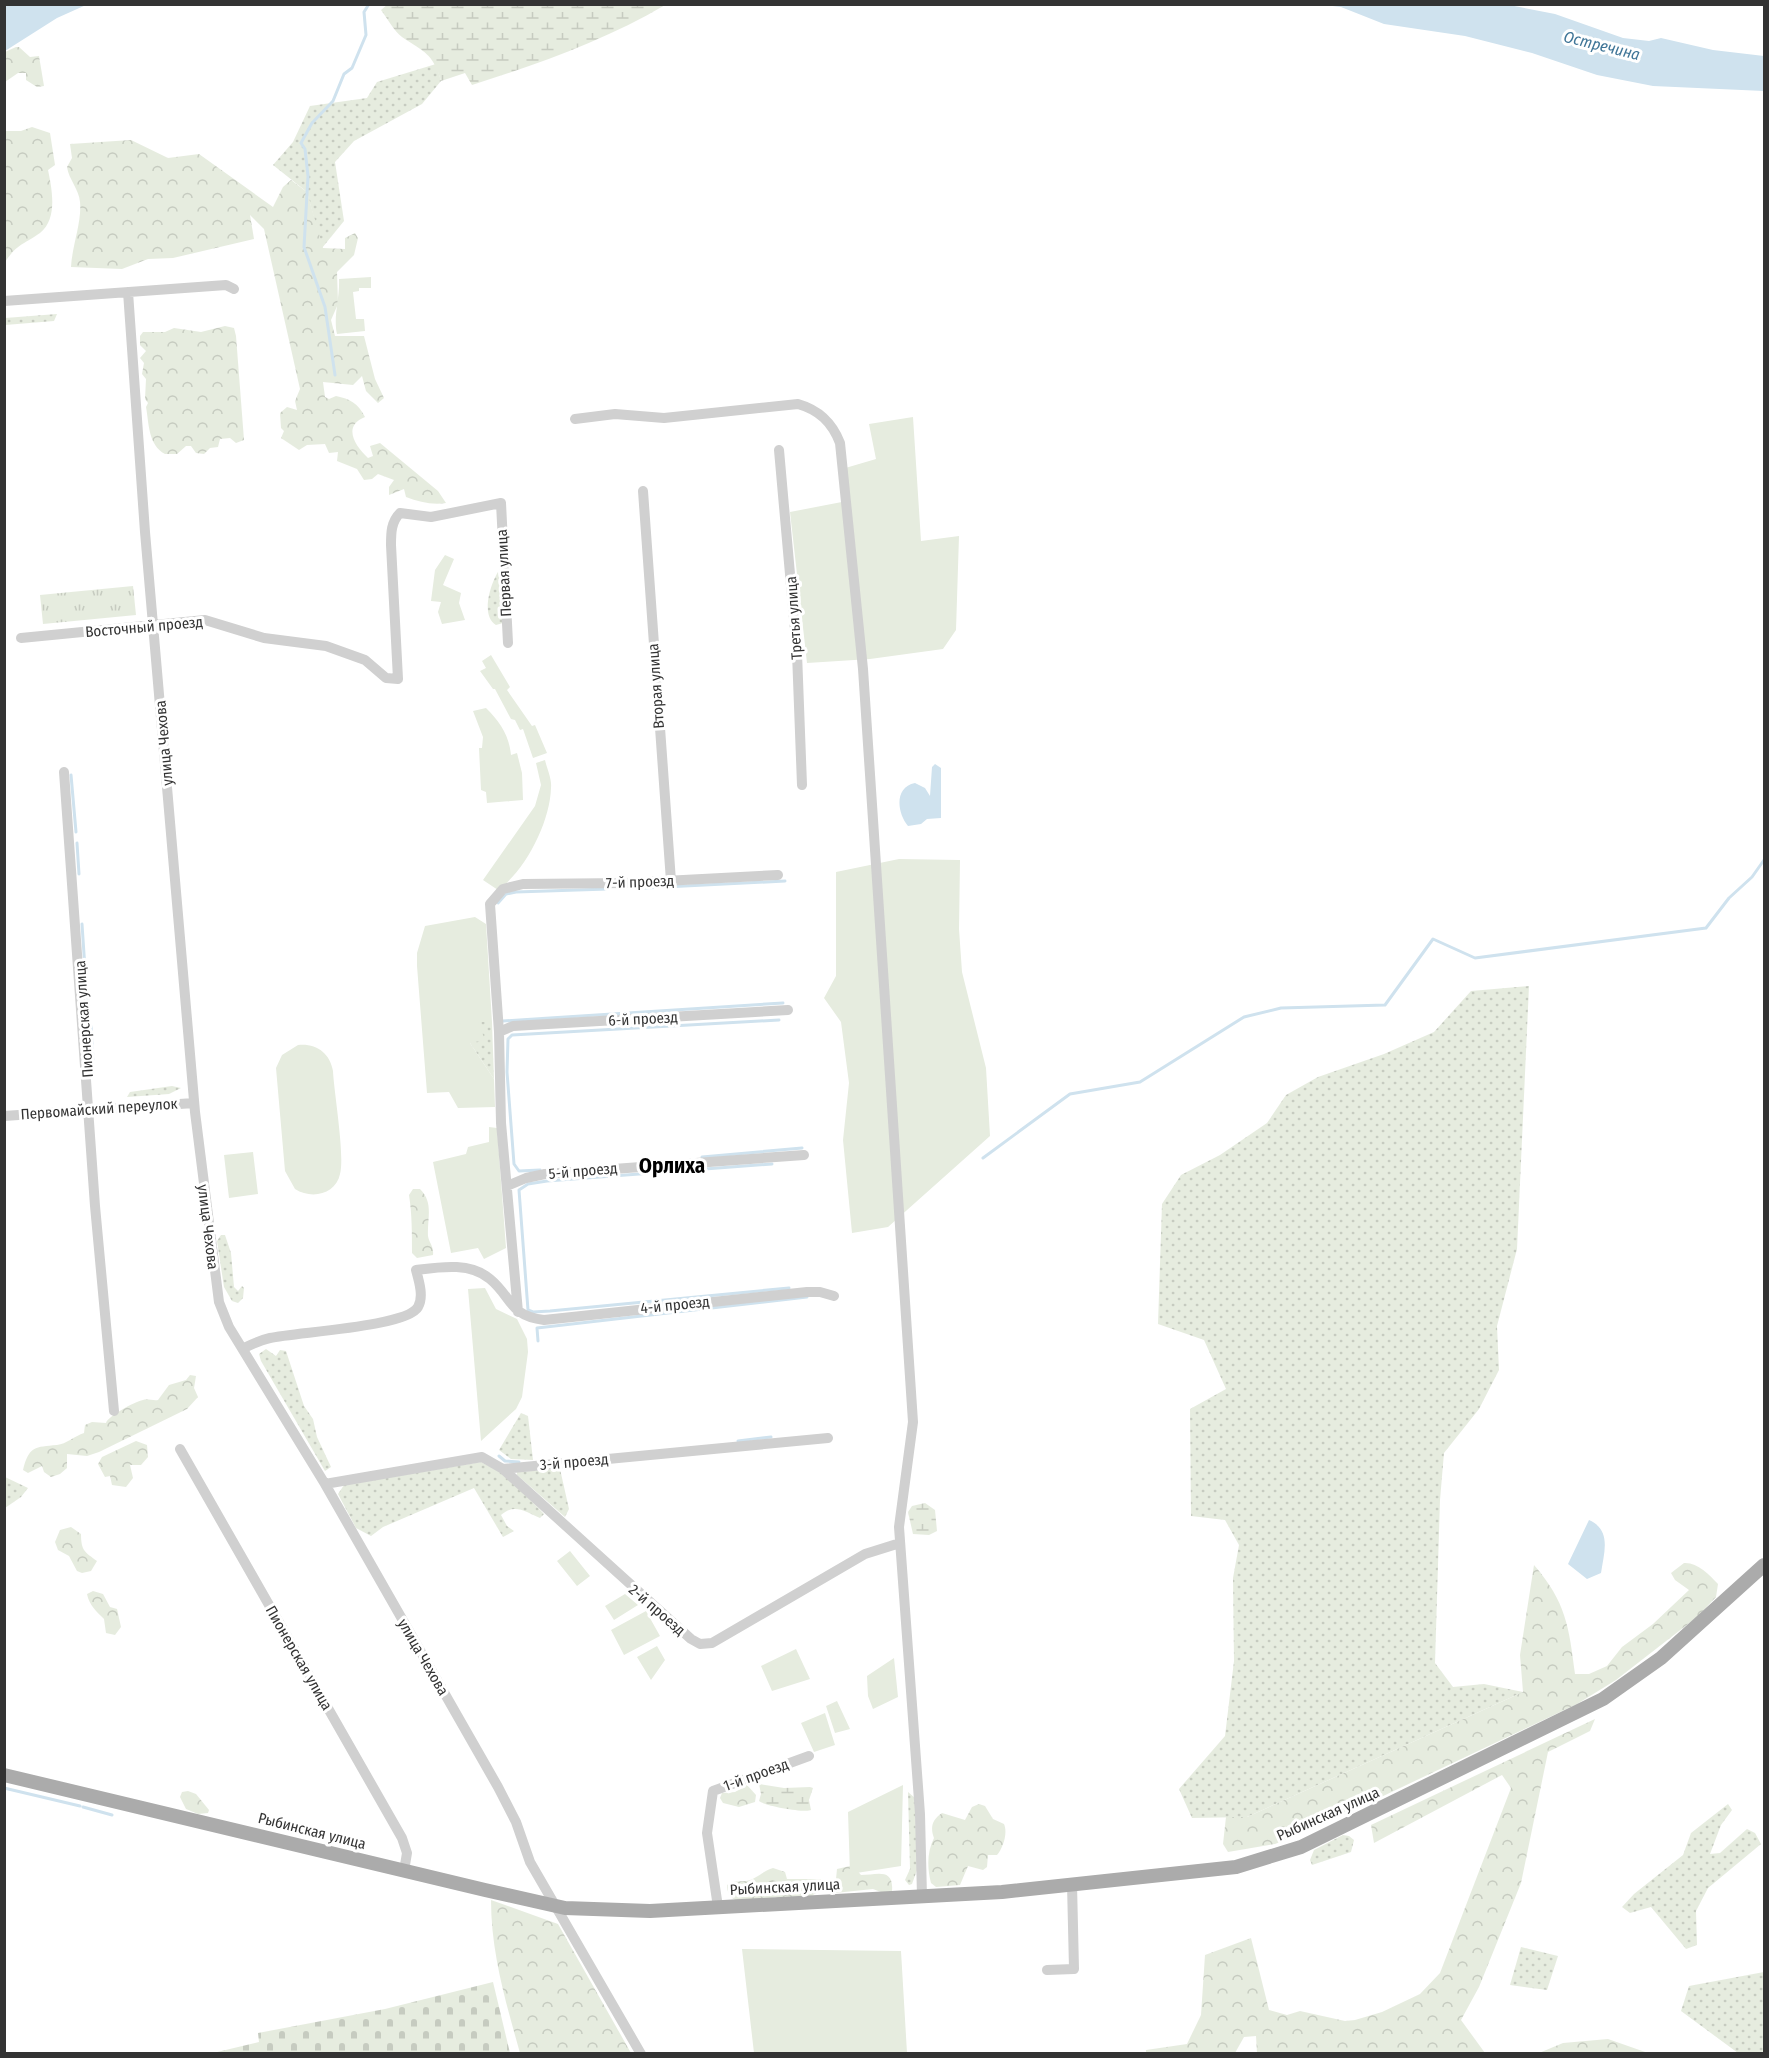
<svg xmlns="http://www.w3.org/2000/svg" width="1769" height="2058" font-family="'Fira Sans Condensed',sans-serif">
  <defs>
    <pattern id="grass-dots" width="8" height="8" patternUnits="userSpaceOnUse" patternTransform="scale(1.5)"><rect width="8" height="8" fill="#e6ecdf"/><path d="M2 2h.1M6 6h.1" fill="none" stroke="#c6cbc0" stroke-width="1.8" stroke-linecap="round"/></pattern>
    <pattern id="forest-crowns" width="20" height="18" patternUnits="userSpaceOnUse" patternTransform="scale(1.5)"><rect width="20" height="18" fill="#e6ecdf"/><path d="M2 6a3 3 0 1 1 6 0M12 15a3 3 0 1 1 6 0" fill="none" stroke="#c6cbc0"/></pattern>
    <pattern id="wetland-marsh" width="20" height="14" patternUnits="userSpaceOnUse" patternTransform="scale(1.5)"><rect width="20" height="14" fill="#e6ecdf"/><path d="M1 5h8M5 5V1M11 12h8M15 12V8" fill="none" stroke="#c6cbc0"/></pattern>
    <pattern id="cemetery-stones" width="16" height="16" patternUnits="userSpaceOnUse" patternTransform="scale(1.5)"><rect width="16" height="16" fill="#e6ecdf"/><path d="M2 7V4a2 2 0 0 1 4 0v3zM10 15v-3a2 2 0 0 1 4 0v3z" fill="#c6cbc0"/></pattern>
    <pattern id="park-tufts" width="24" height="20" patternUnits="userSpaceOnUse" patternTransform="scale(1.5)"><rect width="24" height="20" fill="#e6ecdf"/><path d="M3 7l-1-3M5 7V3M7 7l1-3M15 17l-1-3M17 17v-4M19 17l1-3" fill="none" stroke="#c6cbc0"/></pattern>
  </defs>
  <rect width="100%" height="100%" fill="#fff"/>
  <path fill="url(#grass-dots)" d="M436,64L441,81L422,104L354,141L335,162L344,221L322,248L307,192L273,165L293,142L310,106L367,98L377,82Z
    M57,314L54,321L5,325V318Z
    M502,566L503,623L496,625C479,615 492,578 502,566Z
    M1529,986L1517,1249L1497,1326L1499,1370L1479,1409L1444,1453L1440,1500L1435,1663L1453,1687L1484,1684L1523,1692L1247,1817L1192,1818L1179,1789L1225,1736L1234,1661L1233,1578L1239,1545L1225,1520L1191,1516L1190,1409L1226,1389L1204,1340L1158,1324L1162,1204L1181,1175L1220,1155L1267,1123L1286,1095L1318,1077L1384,1054L1434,1032L1471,991Z
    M478,1022H492L494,1079L470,1043Z
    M172,1086L181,1088L169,1094L127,1097L130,1092Z
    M221,1235H225L231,1253L234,1287L238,1291L242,1286L244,1288L243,1298L238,1303L232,1301L224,1287L217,1241Z
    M266,1349L276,1356L280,1350L286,1351L304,1406L313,1419L317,1437L331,1467L325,1471L261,1361L259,1354Z
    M521,1413L528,1416L533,1460L511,1459L499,1450Z
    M481,1462L506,1475L544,1514L540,1518C526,1512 514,1503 501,1515L507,1526L514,1531L503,1537L474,1488L383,1527L371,1536L356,1528L338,1494L344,1485Z
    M560,1469L569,1509L565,1517L517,1475V1472Z
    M5,1477L28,1488L21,1497L5,1508Z
    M908,1792L915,1798L917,1870L912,1884L909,1885L905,1880L910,1869Z
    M1728,1804L1732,1810L1721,1825L1710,1854L1720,1853L1747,1829L1755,1833L1761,1844L1708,1888L1696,1911L1697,1945L1686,1949L1651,1907L1630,1913L1622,1907L1634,1894L1683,1855L1691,1833Z
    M1343,1835L1349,1836L1354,1840L1351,1852L1312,1865L1310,1860L1314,1850Z
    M1521,1947L1558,1956L1547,1990L1510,1985Z
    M1764,1972V2053H1738L1681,2011L1689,1986Z"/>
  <path fill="url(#forest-crowns)" d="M16,47H19L30,57L39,56L44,86L37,87L26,80V73H18L5,82V52Z
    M32,127L50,133L55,165L48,170C52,189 58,219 40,233C23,245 18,243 5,262V131H21Z
    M131,140L168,158L199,154L273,207L283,187L291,180L307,192L323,248L345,249V238L355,233L358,238L354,255L337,272L338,304L331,320L335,336H364L375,379L384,398L378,403L366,391L362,376L353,385L323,382L325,397L329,399L336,396C350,399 358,403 365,417C342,426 355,446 368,458L373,456L370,446L380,443L438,491L446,503C432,505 419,502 406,497L404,489L389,495V487L394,480L378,474L372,479L364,480L357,469L337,461L338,452L329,453L325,444L307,445L299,450L281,438L284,431L281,428L280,413L287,407L297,410L295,401L300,389L264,229L250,215L254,239L173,258L148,259L122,269L71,267C72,246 82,222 80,202C79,189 69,180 67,167L72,158L70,144Z
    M225,326L234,328L236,336L244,440L236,443L230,438L220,439L218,447L210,448L204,454L196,453L191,446H186L177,454H165C148,445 149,423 146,407L148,403L145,399L146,379L142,374L144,363L140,358L146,351L140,345V336L143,332H165L174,328L201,332Z
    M413,1189H420C434,1203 427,1218 428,1236C429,1243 434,1246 433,1255L417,1258L412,1253C412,1233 412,1214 409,1195Z
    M190,1375L196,1376L194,1388L198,1397L187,1409L99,1452L87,1456L67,1454V1468L60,1474L51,1477L44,1472L42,1466L28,1473L23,1470C29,1446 35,1447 57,1445C66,1444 75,1436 84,1433L85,1425L92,1422L106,1423C108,1416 134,1402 143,1400C147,1398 153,1401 158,1400L169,1385L186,1380Z
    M136,1441L147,1445L148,1457L141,1465H130L133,1478L126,1487L112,1485L110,1476L105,1477L98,1464L102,1457Z
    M71,1527L81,1534C81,1551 85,1552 97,1561L91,1571L82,1573L77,1571L69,1556L58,1550L55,1542L60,1530Z
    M1684,1563C1697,1562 1709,1574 1718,1584L1716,1597L1697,1617L1616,1680L1577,1704L1320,1826L1275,1844L1228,1852L1223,1844L1226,1817H1247L1523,1692L1520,1655L1534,1565C1566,1602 1569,1627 1575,1674H1589L1607,1666L1622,1647L1653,1624L1689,1590L1675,1580L1671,1573Z
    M93,1591L103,1594L110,1607L117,1609L121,1627L115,1635L106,1633L104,1619C97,1612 89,1605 87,1594Z
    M1595,1719L1590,1731L1548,1752L1521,1883L1479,1987L1461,2020L1485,2053H1257L1256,2036L1244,2037L1235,2053H1146V2050L1187,2044L1201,2015L1205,1955L1251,1938L1269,2010L1287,2015L1300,2011L1345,2021L1355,2020L1382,2012L1420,1994L1440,1973L1511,1788L1502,1775L1374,1843L1371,1825Z
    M747,1785L756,1795L755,1802L739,1807L723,1803L720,1798L722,1793L735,1792Z
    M188,1791L196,1794L209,1810L208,1813L198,1814L186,1809L180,1797L182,1792Z
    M979,1804L985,1806L993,1819L1004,1824C1008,1833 1003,1848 997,1855H988L987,1867L983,1870L968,1866L960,1885L936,1887L931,1883C927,1867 927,1852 934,1838C930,1827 932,1820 942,1813L965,1820L972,1807Z
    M850,1866L854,1867L861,1875C876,1875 894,1867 892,1891L886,1894L873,1889L835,1893L830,1887L836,1879L837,1869Z
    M773,1868L785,1872L787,1879H821L823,1888C809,1900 793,1904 775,1897C761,1902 727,1910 727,1885C734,1880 738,1882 746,1881C756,1879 763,1871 773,1868Z
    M491,1900L558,1924L631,2053H520C506,2003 491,1953 491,1900Z
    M1608,2039L1648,2053H1539L1563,2043Z"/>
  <path fill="url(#wetland-marsh)" d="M388,4H665V5C606,40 538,64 472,85L465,73L441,81C433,53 424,52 402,37C394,31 387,18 381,10Z
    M925,1503L935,1510L937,1531L929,1535L913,1534L908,1512L912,1506Z
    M759,1784L784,1788L810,1787L813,1788L809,1800L811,1810C805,1813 765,1806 759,1801L761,1794Z"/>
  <path fill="url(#cemetery-stones)" d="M493,1982L510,2053H213L259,2042L258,2033L385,2009Z"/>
  <path fill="url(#park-tufts)" d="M133,586L136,615L43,624L40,595Z"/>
  <path fill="#e6ecdf" d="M371,277V288H359V291L353,292L356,319H364L365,331L337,334C333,317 340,298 339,279Z
    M913,417L921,541L959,536L956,630L943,649L870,659L807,663L790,512L847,501L842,469L876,459L869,424Z
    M445,555L454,559L443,585L461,593L459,603L465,620L442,624L438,612L441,602L431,601L435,570Z
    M491,655L510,687L507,690L532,726L535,725L547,753L533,758L523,729L520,730L515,720L511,719L495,689H493L480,671L486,668L482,661Z
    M486,708C499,721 509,734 511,755L517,753L522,773L523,800L487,803L486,792L481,790L479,748H482L483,737L473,711Z
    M545,760C547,769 552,779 551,788C550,822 526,870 498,890L483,880L535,806L541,785L536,763Z
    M899,859L960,860L959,929L962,972L986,1068L990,1136L888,1227L852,1233L843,1140L849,1083L841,1022L824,998L836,976V872Z
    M475,917L486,924L492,1022H478L485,1040L470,1043L494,1079L495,1107L458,1108L449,1092L427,1093L417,966V953L425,926Z
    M298,1045C316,1043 330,1053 333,1071C334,1093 345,1155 340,1174C336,1194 312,1200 295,1189L285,1171L276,1068L282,1055Z
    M489,1127L497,1128L506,1248L484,1259L478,1248L451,1253L433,1162L466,1154L468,1147L489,1142Z
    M253,1152L258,1194L229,1198L224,1155Z
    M485,1288L496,1309L517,1319L527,1339L528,1352L522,1397L516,1409L481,1441L468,1289Z
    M570,1551L590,1576L577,1586L557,1561Z
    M625,1594L638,1605L614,1620L605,1606Z
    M646,1611L660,1636L624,1655L611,1630Z
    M657,1646L665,1660L651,1680L637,1657Z
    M796,1649L810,1679L772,1691L761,1666Z
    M894,1658L898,1697L873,1709L868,1696L867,1676Z
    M837,1701L850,1729L835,1733L826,1706Z
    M825,1713L835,1745L814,1752L801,1723Z
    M903,1785L901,1866L850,1874L848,1812Z
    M742,1949L901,1951L907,2053H754Z"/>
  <path fill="#cfe2ee" d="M5,4H86V5L57,18L5,51Z
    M1324,5H1509L1555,14L1623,38L1649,41L1661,38L1713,50L1764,56V91L1653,86L1597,75L1532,53L1465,36L1384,24L1341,7Z
    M935,764L941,768V818L927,819L921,824L908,826C897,813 894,787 915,783L925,788L930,796L932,767Z
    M1589,1520C1612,1530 1604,1553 1601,1573L1587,1579L1568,1564Z"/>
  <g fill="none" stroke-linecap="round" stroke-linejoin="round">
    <path stroke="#cfe2ee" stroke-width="3" d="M335,375L325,307L304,247L308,176L305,149L301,143L312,123L333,101L344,74L352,68L366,35L364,12L369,4
      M71,775L76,832
      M77,843L79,874
      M645,888L785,881
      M498,903L506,894L516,892L608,889
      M82,924L85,969
      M86,977L89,1009
      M503,1021L783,1003
      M91,1026L93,1060
      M702,1157L802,1148
      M983,1158L1070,1094L1140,1082L1244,1017L1281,1008L1385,1005L1433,939L1475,958L1706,928L1729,898L1752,877L1764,860
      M772,1164L547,1181L528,1184L519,1190L528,1310L533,1312L550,1311L789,1288
      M540,1170L519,1171L514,1164L507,1072L508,1039L512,1035L779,1020
      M538,1341L537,1328L807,1297
      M738,1441L771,1437
      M499,1456L505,1461L519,1462
      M4,1788L80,1806
      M83,1807L112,1815"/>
    <path stroke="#d0d0d0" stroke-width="10" d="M128,292L145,532L195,1112L219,1302L229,1327L325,1484L498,1787L516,1822L530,1862L641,2054
      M4,301L226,285L234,289
      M575,419L615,414L664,418L798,404C819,410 832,422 840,443L863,669L913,1422L899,1527L920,1814L922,1897
      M779,450L797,653L802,785
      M643,491L671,881
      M21,638L205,620L264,638L326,646L365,660L386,678L398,679L391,545C391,533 391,522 400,513L431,517L501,503L508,643
      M64,772L95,1206L114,1411
      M499,1032L513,1026L788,1010
      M4,1116L194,1103
      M507,1186L526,1178L545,1174L804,1155
      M518,1312L501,1123L499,1032L490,904L503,889L523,884L626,883L778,875
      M244,1348C252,1344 261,1340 270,1338C296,1332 407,1327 418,1307C424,1297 419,1281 416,1270C440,1267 470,1262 490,1279C512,1297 509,1316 544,1320L807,1292H820L834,1296
      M180,1449L402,1838L407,1853L404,1871
      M503,1469L691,1639L700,1644L712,1643L865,1554L900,1543
      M325,1484L482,1457L503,1469L828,1438
      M718,1907L707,1833L713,1791L809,1756
      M1047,1970L1074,1969L1072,1884"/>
    <path stroke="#ababab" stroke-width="14" d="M4,1775L485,1890L565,1908L650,1911L1002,1892L1236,1867L1301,1847L1603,1699L1661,1658L1764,1565"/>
  </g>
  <g text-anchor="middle" stroke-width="6" stroke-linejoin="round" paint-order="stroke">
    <g font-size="15" fill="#333" stroke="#fff">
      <text transform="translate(504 573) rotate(-93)" y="5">Первая улица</text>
      <text transform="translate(794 618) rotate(-94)" y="5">Третья улица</text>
      <text transform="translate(144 627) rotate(-5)" y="5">Восточный проезд</text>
      <text transform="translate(656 686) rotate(-94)" y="5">Вторая улица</text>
      <text transform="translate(164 743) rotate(-95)" y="5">улица Чехова</text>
      <text transform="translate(640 882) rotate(-2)" y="5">7-й проезд</text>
      <text transform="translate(84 1019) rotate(-94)" y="5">Пионерская улица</text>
      <text transform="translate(643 1019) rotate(-3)" y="5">6-й проезд</text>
      <text transform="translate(99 1109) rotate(-4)" y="5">Первомайский переулок</text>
      <text transform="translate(583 1171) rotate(-5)" y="5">5-й проезд</text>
      <text transform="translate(208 1227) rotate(83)" y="5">улица Чехова</text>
      <text transform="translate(675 1305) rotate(-6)" y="5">4-й проезд</text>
      <text transform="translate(574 1462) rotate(-5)" y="5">3-й проезд</text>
      <text transform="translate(657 1610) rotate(41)" y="5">2-й проезд</text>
      <text transform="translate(423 1657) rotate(60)" y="5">улица Чехова</text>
      <text transform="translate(299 1658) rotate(60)" y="5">Пионерская улица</text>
      <text transform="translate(756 1775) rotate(-20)" y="5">1-й проезд</text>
      <text transform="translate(1328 1814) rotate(-24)" y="5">Рыбинская улица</text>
      <text transform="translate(312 1831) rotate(14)" y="5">Рыбинская улица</text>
      <text transform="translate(785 1887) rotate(-3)" y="5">Рыбинская улица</text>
    </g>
    <g font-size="16" font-style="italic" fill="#3f7597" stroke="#fff">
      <text transform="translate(1602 45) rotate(14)" y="6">Остречина</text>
    </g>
    <g font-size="21" font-weight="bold" fill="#000" stroke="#fff">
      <text x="672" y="1173">Орлиха</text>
    </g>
  </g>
  <rect width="1769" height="2058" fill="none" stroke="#333333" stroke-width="12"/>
</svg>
